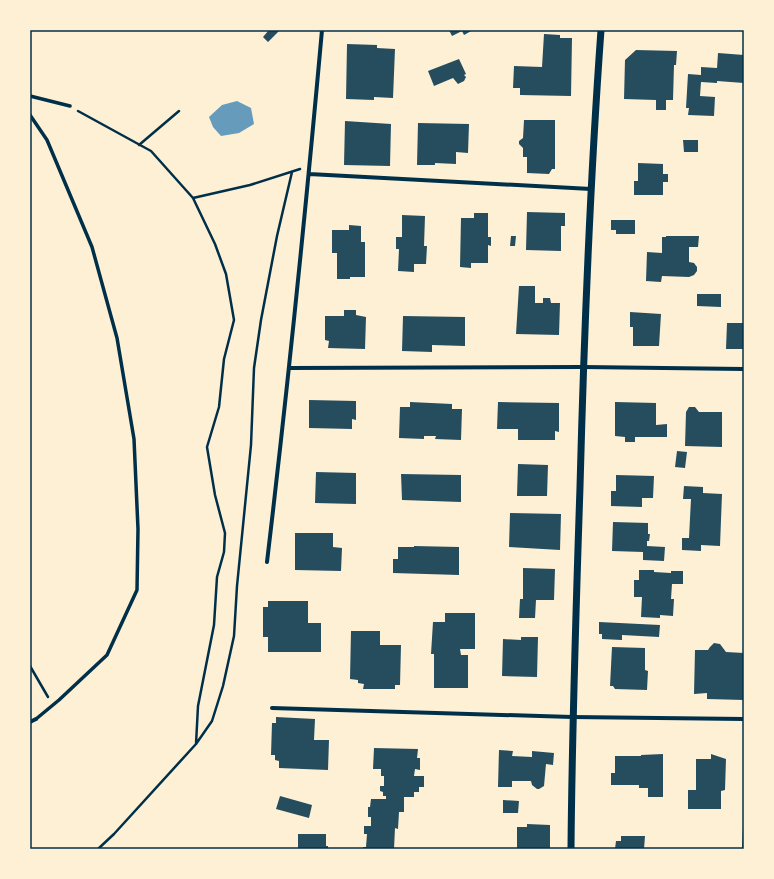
<svg xmlns="http://www.w3.org/2000/svg" width="774" height="879" font-family="'PT Sans',sans-serif">
  <rect width="100%" height="100%" fill="#fdf0d5"/>
  <path fill="#669bbc" d="M237,101L251,108L254,124L239,133L221,136L213,127L209,117L222,105Z"/>
  <path fill="#264d5e" d="M269,30L279,31L268,42L263,37Z
    M449,30H473L464,35L462,31L452,36Z
    M544,34L560,35V38H572L571,96L520,95V88H513L514,66L542,67Z
    M347,44L377,45V48L395,49L393,98L374,97V100L346,99Z
    M636,50L677,51L676,65H674L673,100H666V110H656V100L624,99L625,60Z
    M718,53L744,55V83L717,81V83L701,82L700,96L715,97L714,116L688,115L689,108H686L688,74L701,75V67L717,68Z
    M459,59L466,74L464,75L466,77L464,81L458,84L453,78L434,86L428,71Z
    M524,120H555V169H552L549,174L527,173V157H523V148L519,144V141L523,138Z
    M345,121L391,124L390,166L344,165Z
    M418,123L469,124L468,153L456,152V164L435,163V165H417Z
    M683,140H698V152H684Z
    M638,163L663,164V174H668V182H663V195H634V181H638Z
    M527,212L565,213V226H561V251L526,250Z
    M474,213H488V237H491V246L488,245V263H471V268L460,267L461,218H474Z
    M402,215L425,216L424,246H427L426,264H414V272L398,271L399,249H396V237H402Z
    M611,220H635V234H616V230H611Z
    M349,225L361,226V242H365V277H350V279H337V253H332V230H349Z
    M511,236H516L515,246H510Z
    M666,236H699L698,247H689V262L694,263L697,267V271L694,275L689,277L662,276L661,282L646,281L647,252L662,253V237H666Z
    M519,286H535V303H543V298H550L551,303H560L559,335L516,334Z
    M697,294H721V307L697,306Z
    M344,310H356V315L366,317L365,349L328,348L329,341L325,340V316H344Z
    M630,312L661,314L659,346H633V327H630Z
    M403,316L465,317V346L432,345V352L402,351Z
    M727,323H744V349H726Z
    M309,400L356,401V420L352,419V429L309,428Z
    M410,402L452,404V409H462L461,440L435,439L436,436H424V439L399,438L400,407H410Z
    M498,402L559,403V432L555,431V440H518V429H497Z
    M615,402L656,403V425L667,424V437H635V442H625V437L615,436Z
    M689,407H695L699,412H722V447L685,446L686,412Z
    M677,451L687,452L685,468L675,467Z
    M518,464L548,465L547,496H517Z
    M316,472L356,473V504L315,503Z
    M401,474L461,475V502L402,500Z
    M616,475L654,476L653,498H642V507L611,506V491H616Z
    M684,486L703,487V493L722,494L720,546L701,545V551L682,550V538H689L691,499H683Z
    M510,513L561,514L560,550L509,547Z
    M613,522L648,523V534H650L649,541H647V546L665,547L664,561L643,560V552L612,551Z
    M295,533H333V547L342,548L341,571L295,570Z
    M414,546L459,547V575L393,573V559H398V547H414Z
    M523,568L555,569L554,600H536L535,618H519L520,599H523Z
    M639,570H654V572L671,573V571H683V584H672L671,599H674L673,616L660,615V618L641,617L642,597H634V580H639Z
    M268,601H308V623H321V652H268V637H263V607H268Z
    M445,613H475V649H460L461,655H468V688H434V654H431L433,622H445Z
    M599,622L660,625L659,637L622,635V640L602,639V634H599Z
    M351,631H380V645H401L400,685H395V689H363L364,684L358,683V680L350,679Z
    M521,637H538L537,677L502,676L503,639L521,640Z
    M714,643L720,644L726,652L744,653V700L707,699V693L694,694L695,650H708L710,647Z
    M612,647L645,648V670L648,671L647,690L615,689L613,686H610Z
    M276,717L315,719L314,740H329L328,770L279,768V761L275,760V755H271L272,723H276Z
    M374,748L418,749L417,758H420V770L415,769L414,776H424V787H419V792H414V797H404V812H399L398,829L395,828L394,849H363V847H366L367,834H364V826H371V817H368V807H370L371,799H386V796H383V792L380,791V786H384V776H381V769H373Z
    M499,750L513,751L512,756L532,757V751L554,753L553,765L546,764L544,786L539,789H537L532,785L531,781H512V787H498Z
    M663,754V797H648V788H639V785H611V773H615V756H641V755Z
    M711,754L726,759L725,790L721,791V809H688V790H696V759H711Z
    M280,796L312,805L309,818L276,809Z
    M503,800L519,801L518,813H503Z
    M527,824L550,825V849H517V827H527Z
    M743,827H744V848H742Z
    M298,834H326V846H328V849H298Z
    M621,836H645L644,849H615L616,841H621Z"/>
  <g fill="none" stroke-linecap="round" stroke-linejoin="round">
    <path stroke="#003049" stroke-width="2.5" d="M78,111L151,151L193,198L250,185L300,169
      M139,145L179,111
      M193,198L215,244L226,274L234,320L224,359L219,407L207,447L215,495L225,533L224,552L217,577L214,625L198,706L196,744
      M30,666L48,697
      M98,849L114,834L196,744L212,721L223,686L234,636L237,586L251,445L254,368L261,320L277,236L292,172"/>
    <path stroke="#003049" stroke-width="3.5" d="M30,96L70,106
      M30,115L47,140L92,247L117,338L134,439L138,529L137,590L107,655L59,700L36,719"/>
    <path stroke="#003049" stroke-width="4" d="M309,174L591,189
      M290,368L583,367L744,369
      M267,562C288,385 306,208 322,30
      M272,708L572,717L744,719
      M30,722L36,719"/>
    <path stroke="#003049" stroke-width="7" d="M571,849C572,728 576,607 580,487C584,334 590,182 601,30"/>
  </g>
  <rect width="774" height="879" fill="none" stroke="#fdf0d5" stroke-width="62"/>
  <rect x="31" y="31" width="712" height="817" fill="none" stroke="#003049" stroke-width="1.5"/>
</svg>
